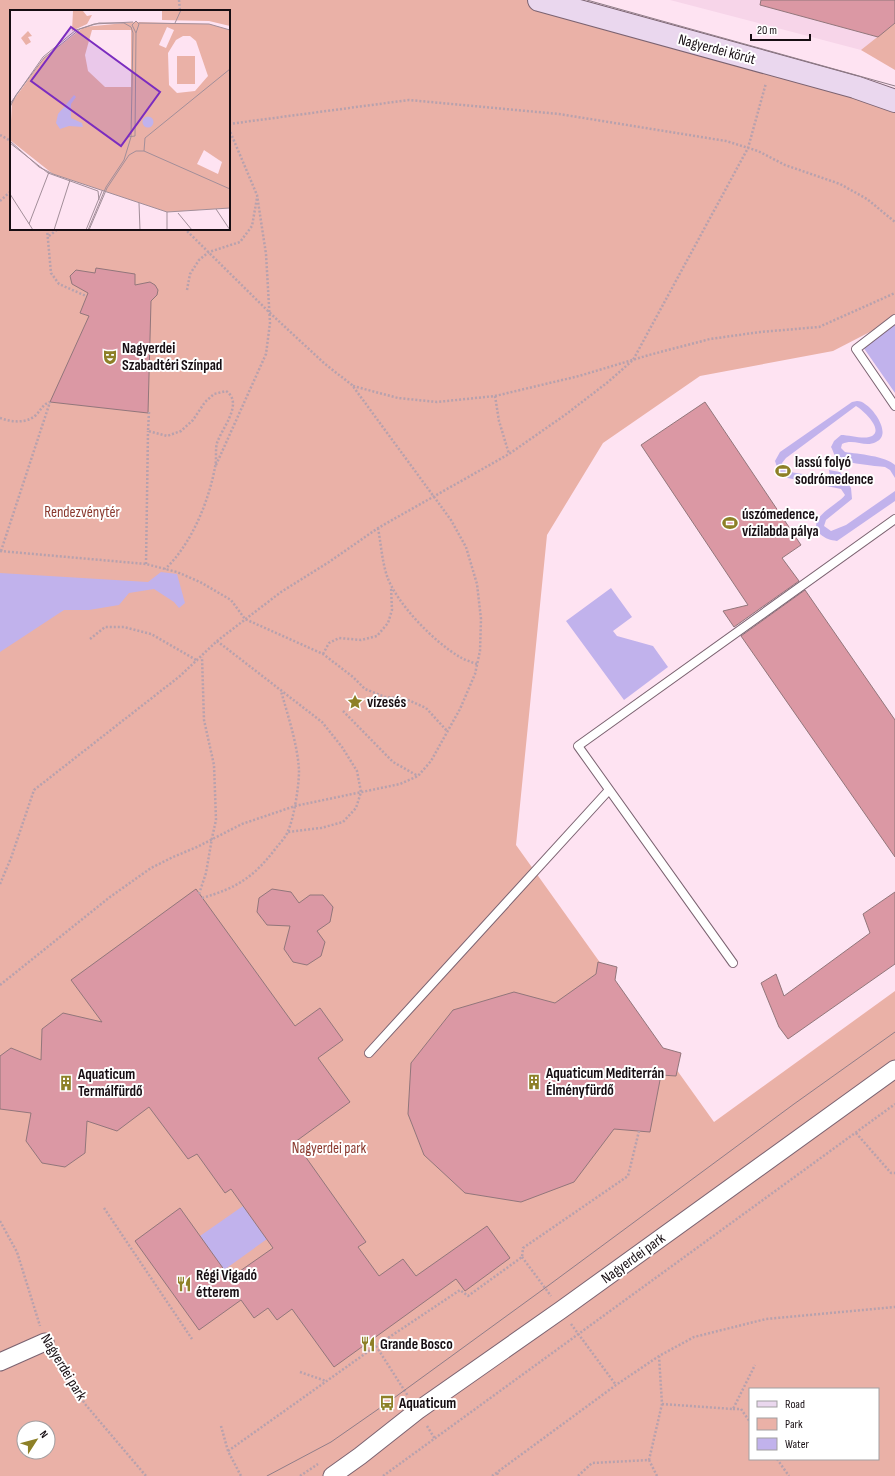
<svg xmlns="http://www.w3.org/2000/svg" width="895" height="1476" font-family="'Sofia Sans Condensed',sans-serif">
  <rect width="100%" height="100%" fill="#fee3f2"/>
  <path fill="#f7d5e9" d="M670,0H895V59L861,50Z"/>
  <path fill="#eab1a7" fill-rule="evenodd" d="M0,0H539L895,101V319L833,351L700,376L603,443L547,535L516,845L714,1122L895,991V1476H0ZM11,11H229V229H11ZM750,1389H878V1459H750ZM24,1428H48V1452H24Z
    M895,23V70L861,50Z"/>
  <path fill="#c1b2ec" d="M895,324V393L863,347Z
    M857,401C860,401 863,402 865,404C875,410 892,435 876,442C865,448 854,438 842,444L841,448L845,452C858,454 886,456 895,465V478L890,470L885,467C876,466 843,463 837,458C834,456 833,450 831,447L834,441L841,435C849,435 862,439 869,437C887,432 863,410 856,406L786,458L782,463L785,468L790,472L834,479V477H830L829,470L840,472L851,488L852,499L826,520L824,526L831,531L846,525L895,491V501L837,541C830,540 826,539 820,534C805,518 838,505 845,495L841,489L783,477L779,473L775,461L780,452L852,402Z
    M161,572L177,574L185,603L179,608L174,602L154,589L129,593L119,605L89,610H64L0,652V573L148,582Z
    M611,588L632,617L613,631L617,636L653,646L668,667L624,700L566,621Z
    M243,1206L267,1239L224,1270L200,1236Z"/>
  <path fill="#db98a4" stroke="#92767b" d="M761,0H895V23L878,37L760,5Z
    M96,268L135,274V285L150,282L155,285L158,290L157,295L151,301L148,413L50,402L89,316L80,313L88,293L72,284L70,276L76,270L95,273Z
    M705,402L801,545L782,558L799,581L734,627L723,611L748,605L641,445Z
    M805,590L895,720V857L741,636Z
    M196,889L295,1026L320,1008L343,1040L318,1058L350,1102L295,1142L366,1242L358,1247L379,1276L403,1259L416,1276L487,1226L510,1258L465,1291L456,1279L334,1367L292,1309L277,1320L268,1308L254,1318L241,1300L199,1330L135,1241L180,1208L230,1278L273,1248L231,1189L225,1193L197,1154L188,1159L149,1107L117,1131L87,1121L85,1153L65,1167L42,1163L26,1141L31,1113L0,1109V1056L11,1048L41,1060L42,1029L63,1013L102,1022L71,980Z
    M272,889L291,892L299,903L310,895H323L333,907L330,922L317,931L325,942L321,956L307,965L293,962L284,949L290,926L267,925L257,912L259,898Z
    M895,892V964L788,1039L779,1027L761,983L776,974L784,996L870,933L863,914Z
    M598,962L617,967L615,980L663,1048L681,1053L676,1076L661,1075L650,1132L614,1129L574,1182L521,1202L465,1193L424,1155L408,1114L411,1063L453,1010L514,992L555,1003L596,974Z"/>
  <g fill="none" stroke-linecap="round" stroke-linejoin="round">
    <g stroke="#7b6371" stroke-width="10">
      <path id="lane" d="M895,319L856,349L895,406
        M733,963L578,746L895,519
        M369,1053L609,790"/>
    </g>
    <g stroke="#7b6371" stroke-width="19">
      <path id="street" d="M0,1362L45,1342
        M332,1476L360,1456L417,1411L561,1310L895,1069"/>
    </g>
    <g stroke="#7b6371" stroke-width="24">
      <path id="secondary" d="M539,0L855,87L895,101"/>
    </g>
    <path stroke="#b7a1ad" stroke-width="2.5" stroke-dasharray="2 2" stroke-linecap="butt" d="M179,0L180,11
      M229,124L409,100L559,114L726,141L758,151L785,165L840,184L867,199L895,222
      M0,135L11,141
      M0,201L11,191
      M47,229L51,273L59,284L86,296
      M49,236L58,229
      M187,290L190,274L199,260L209,252L240,242L252,226L257,198
      M353,386L398,398L437,402L495,396L579,376L649,355L710,339L760,332L819,327L895,293
      M495,396L499,421L509,454
      M149,412L148,431L167,436L181,431L193,420L205,402L214,394L226,391C244,403 222,428 217,443C215,450 217,459 215,467C209,501 191,545 165,569
      M0,418C12,422 26,424 36,415C41,410 43,404 50,402
      M216,465L266,354L270,323L266,254L257,195L229,129
      M378,528C381,544 382,561 387,576C396,603 435,643 460,657C465,660 471,662 477,664
      M0,551L146,564L177,572L200,582L231,600L245,619L323,654L353,677L365,689L385,697L406,699L426,708L448,732
      M1,551L50,402
      M146,564L148,431
      M90,639L105,627H124L151,634L198,661
      M217,641L322,722L342,747L357,771L361,792L356,808L343,822L321,828L288,832
      M323,654L329,643L339,638L361,640L377,636L388,623L392,610L391,587
      M343,711L393,762L418,776
      M0,884L11,858L34,790L180,676L217,641L281,592L329,562L378,528L509,454L565,415L608,382L633,360L748,148L766,83
      M199,894L206,873L212,838L216,820L214,765L204,720L202,657
      M202,898C237,888 254,877 276,848C280,843 286,837 288,831C294,818 299,786 299,771C298,746 288,716 281,691
      M0,985L110,897L151,868L173,857L197,847L242,824L295,806L400,784L418,776L431,761L460,709L475,674L480,651L481,619L477,584L466,547L451,520L352,385L325,364L270,313L185,229
      M856,1133L891,1173H895
      M104,1208L192,1339
      M0,1221L17,1252L40,1326
      M522,1257L551,1296
      M571,1324L616,1385
      M376,1346L408,1396
      M55,1357L85,1404L146,1476
      M300,1372L326,1381
      M662,1404L733,1409L755,1365
      M733,1409H741L750,1422
      M221,1426L228,1451L241,1476
      M427,1426L435,1439
      M228,1451L376,1346L460,1290L468,1296L522,1257L523,1248L628,1176L639,1131
      M777,1459L789,1476
      M649,1460L657,1476
      M497,1473L499,1476
      M300,1476L318,1464
      M383,1476L895,1104
      M492,1476L616,1385L659,1356L694,1337L766,1319L895,1307
      M578,1476L592,1463L649,1460L662,1404L659,1356"/>
    <use href="#lane" stroke="#fff" stroke-width="8"/>
    <use href="#street" stroke="#fff" stroke-width="17"/>
    <use href="#secondary" stroke="#ead7ee" stroke-width="22"/>
    <path stroke="#907d88" stroke-width="1" d="M587,0L895,86
      M267,1476L331,1442L387,1403L545,1288L794,1104L895,1032"/>
  </g>
  <defs>
    <g id="theatre-bare" transform="scale(1.2)"><path d="M-5-5.5Q0-4 5-5.5V0Q5 5 0 6Q-5 5-5 0ZM-3.3-2.5H-1v1.5H-3.3ZM1-2.5H3.3v1.5H1ZM-2.8 1Q0 5.5 2.8 1Z" fill="#8d8027" stroke="#fff" stroke-width="2.5" paint-order="stroke"/></g>
    <g id="stadium-bare" transform="scale(1.2)"><path d="M0-5a6.5 5 0 1 0 0 10a6.5 5 0 1 0 0-10ZM-3.5-1.8h7v3.6h-7Z" fill="#8d8027" stroke="#fff" stroke-width="2.5" paint-order="stroke"/></g>
    <g id="sight-bare" transform="scale(1.2)"><path d="M0-6L1.8-2.2L6-1.7L2.9 1.2L3.7 5.4L0 3.3L-3.7 5.4L-2.9 1.2L-6-1.7L-1.8-2.2Z" fill="#8d8027" stroke="#fff" stroke-width="2.5" paint-order="stroke"/></g>
    <g id="building-bare" transform="scale(1.2)"><path d="M-4-6H4V6H1V3H-1V6H-4ZM-2.5-4.3h1.7v1.8h-1.7ZM.8-4.3h1.7v1.8H.8ZM-2.5-1h1.7V.8h-1.7ZM.8-1h1.7V.8H.8Z" fill="#8d8027" stroke="#fff" stroke-width="2.5" paint-order="stroke"/></g>
    <g id="restaurant-bare" transform="scale(1.2)"><path d="M-5-6h1v4h1v-4h1v4h1v-4h1v5L-1.5 .5V6h-2V.5L-5-1ZM5-6V6H3V1.5H1.5Q1.5-4 5-6Z" fill="#8d8027" stroke="#fff" stroke-width="2.5" paint-order="stroke"/></g>
    <g id="bus-bare" transform="scale(1.2)"><path d="M-5-6H5V4H4V6H2V4H-2V6H-4V4H-5ZM-3.5-4V0h7V-4ZM-3.5 1.2v1.5H-2V1.2ZM2 1.2v1.5H3.5V1.2Z" fill="#8d8027" stroke="#fff" stroke-width="2.5" paint-order="stroke"/></g>
  </defs>
  <g fill-rule="evenodd">
    <use href="#theatre-bare" x="110" y="357"/>
    <use href="#stadium-bare" x="783" y="471"/>
    <use href="#stadium-bare" x="730" y="523"/>
    <use href="#sight-bare" x="355" y="702"/>
    <use href="#building-bare" x="534" y="1082"/>
    <use href="#building-bare" x="66" y="1083"/>
    <use href="#restaurant-bare" x="184" y="1284"/>
    <use href="#restaurant-bare" x="368" y="1344"/>
    <use href="#bus-bare" x="387" y="1403"/>
  </g>
  <g text-anchor="middle" stroke-width="4" stroke-linejoin="round" paint-order="stroke">
    <g font-size="15" fill="#170e13" stroke="#fff">
      <text transform="translate(717 49) rotate(15)" y="5">Nagyerdei körút</text>
      <text transform="translate(633 1258) rotate(-36)" y="5">Nagyerdei park</text>
      <text transform="translate(64 1367) rotate(59)" y="5">Nagyerdei park</text>
    </g>
    <g font-size="15" font-weight="bold" fill="#170e13" stroke="#fff" text-anchor="start">
      <text x="122" y="353">Nagyerdei<tspan x="122" dy="17">Szabadtéri Színpad</tspan></text>
      <text x="795" y="467">lassú folyó<tspan x="795" dy="17">sodrómedence</tspan></text>
      <text x="742" y="519">úszómedence,<tspan x="742" dy="17">vízilabda pálya</tspan></text>
      <text x="367" y="707">vízesés</text>
      <text x="546" y="1078">Aquaticum Mediterrán<tspan x="546" dy="17">Élményfürdő</tspan></text>
      <text x="78" y="1079">Aquaticum<tspan x="78" dy="17">Termálfürdő</tspan></text>
      <text x="196" y="1280">Régi Vigadó<tspan x="196" dy="17">étterem</tspan></text>
      <text x="380" y="1349">Grande Bosco</text>
      <text x="399" y="1408">Aquaticum</text>
    </g>
    <g font-size="15" fill="#8a392e" stroke="#fff">
      <text x="82" y="517">Rendezvénytér</text>
      <text x="329" y="1153">Nagyerdei park</text>
    </g>
  </g>
  <g transform="translate(10 10)">
    <rect width="220" height="220" fill="#fee3f2"/>
    <path d="M152,0H220V16L199,11L152,10ZM63,1H73L77,6L82,5L77,14L62,21ZM125,12L199,14L220,20V198L157,202L43,164L0,130L2,92L34,48L74,17ZM157,17L164,20L156,38L149,35ZM82,20H121V77H95L78,61L75,45ZM173,26H180L186,31L198,66L185,81L167,83L159,75L158,43L166,30ZM194,140L212,152L208,164L187,154ZM18,21L22,26L18,27L21,32L16,35L11,28ZM167,46H185V74H167Z" fill="#eab1a7" fill-rule="evenodd"/>
    <path d="M64,85L66,87L61,94V108L72,113L73,117L59,116L50,119L46,113L48,104ZM132.5 112a5.5 5.5 0 1 1 11 0a5.5 5.5 0 1 1-11 0Z" fill="#c1b2ec"/>
    <path fill="none" stroke="#a28e99" stroke-width="1" d="M129,13L199,14L220,20M165,13L171,0M0,94L33,47L66,20L89,13H114L121,17L123,23L121,127L114,150L96,177L78,220M0,97L6,85L34,48L70,19L84,14L123,12M117,127L125,126L126,23L129,14L126,11L122,15L126,23M0,131L29,157L43,164L157,202L220,198M0,133L38,163L88,181L89,190M134,141L135,128L220,59M0,184L23,220M129,193L130,220M206,199L220,220M168,203L182,220M19,214L39,162M44,220L60,170M76,220L92,181M79,220L97,178L119,145L126,141H134L220,179M157,220V202"/>
    <path fill="#7b2cbf" fill-opacity="0.15" stroke="#7b2cbf" stroke-width="2" d="M61,17L150,82L111,136L21,71Z"/>
    <rect width="220" height="220" fill="none" stroke="#170e13" stroke-width="2"/>
  </g>
  <rect x="749" y="1388" width="130" height="72" fill="#ffffff" stroke="#a29fa1"/>
  <rect x="757" y="1401" width="20" height="6" fill="#ead7ee" stroke="#a29fa1"/>
  <text x="785" y="1408" font-size="12" fill="#170e13">Road</text>
  <rect x="757" y="1418" width="20" height="12" fill="#eab1a7" stroke="#a29fa1"/>
  <text x="785" y="1428" font-size="12" fill="#170e13">Park</text>
  <rect x="757" y="1438" width="20" height="12" fill="#c1b2ec" stroke="#a29fa1"/>
  <text x="785" y="1448" font-size="12" fill="#170e13">Water</text>
  <g transform="translate(36 1440) rotate(54)"><circle r="19" fill="#ffffff" stroke="#a29fa1"/>
  <path d="M0-3L7 15L0 10L-7 15Z" fill="#8d8027"/>
  <text y="-6" font-size="11" font-weight="bold" text-anchor="middle" fill="#170e13">N</text>
  </g>
  <path d="M751 34v6h59v-6" fill="none" stroke="#170e13" stroke-width="2"/>
  <text x="757" y="34" font-size="12" fill="#170e13" stroke="#ffffff" stroke-width="3" paint-order="stroke">20 m</text>
</svg>
